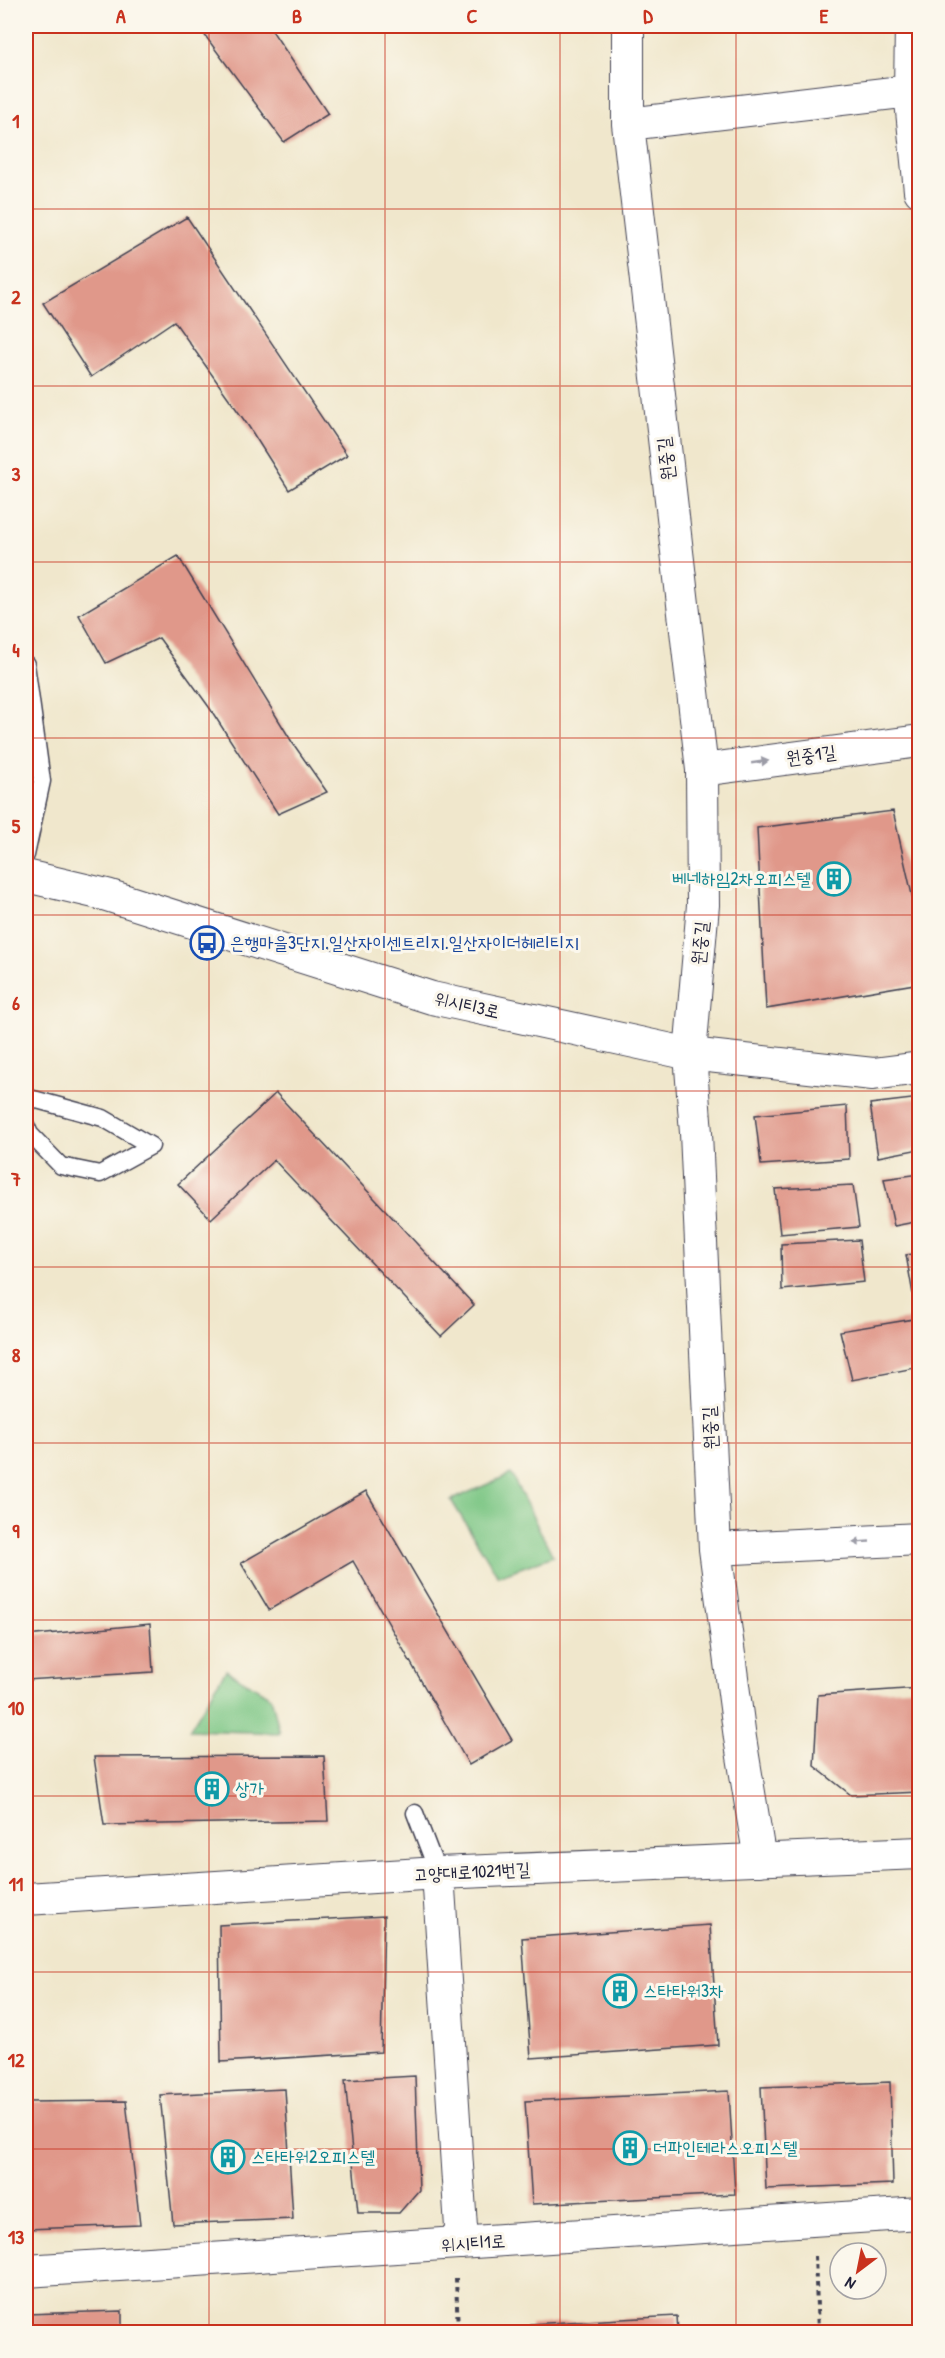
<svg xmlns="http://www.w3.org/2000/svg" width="945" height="2358" font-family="'Patrick Hand','Poor Story',sans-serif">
  <rect width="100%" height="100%" fill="#fbf7ec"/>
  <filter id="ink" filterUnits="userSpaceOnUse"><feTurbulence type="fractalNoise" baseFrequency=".0167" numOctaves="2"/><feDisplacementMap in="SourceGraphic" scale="12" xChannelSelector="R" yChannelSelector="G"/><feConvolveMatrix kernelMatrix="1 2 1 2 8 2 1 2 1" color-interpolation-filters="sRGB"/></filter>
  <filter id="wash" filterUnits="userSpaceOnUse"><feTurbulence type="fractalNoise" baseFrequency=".008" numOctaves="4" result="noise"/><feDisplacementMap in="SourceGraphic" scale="24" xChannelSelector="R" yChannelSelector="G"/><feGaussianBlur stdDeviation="1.35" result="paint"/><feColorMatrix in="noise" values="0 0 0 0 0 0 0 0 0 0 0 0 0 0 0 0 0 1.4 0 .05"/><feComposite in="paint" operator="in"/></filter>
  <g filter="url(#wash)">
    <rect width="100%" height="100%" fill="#f0e7cc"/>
    <path fill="#7bc684" stroke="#4e7460" stroke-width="1.5" d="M511,1474L553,1556L498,1576L451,1500Z
      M226,1670L271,1697L280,1733L189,1730Z"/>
    <g id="blocks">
      <path fill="#e0988a" d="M198,26H269L328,114L284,142Z
        M187,217L347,455L289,490L249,427L174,321L91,377L43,303Z
        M178,556L292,742L327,792L278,814L209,707L159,638L106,663L79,615Z
        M893,811L920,930V983L766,1009L757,828Z
        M276,1093L474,1305L441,1336L274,1160L211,1219L178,1184Z
        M920,1098V1149L878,1157L870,1104Z
        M847,1106L849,1159L761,1165L755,1115Z
        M920,1174V1221L894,1226L884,1179Z
        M853,1185L859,1227L780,1234L775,1189Z
        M859,1240L864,1282L782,1290L781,1244Z
        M920,1253V1299L914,1300L906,1255Z
        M920,1318V1367L852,1380L840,1331Z
        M366,1491L512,1740L469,1765L353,1561L269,1610L241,1563Z
        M150,1624L153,1672L26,1680V1636Z
        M920,1688V1792L851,1795L814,1766L818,1695Z
        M324,1756L328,1821L104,1825L94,1757Z
        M384,1916L381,2052L221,2062L219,1925Z
        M710,1925L718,2045L531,2058L522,1938Z
        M415,2076L419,2190L399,2213H358L345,2080Z
        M890,2082L893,2184L766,2189L761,2087Z
        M285,2089L293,2219L173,2224L160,2095Z
        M729,2091L735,2194L532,2204L525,2101Z
        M126,2101L140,2225L26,2229V2102Z
        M122,2311V2332H26V2314Z
        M677,2316L678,2332H531L530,2324Z"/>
    </g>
  </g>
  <g filter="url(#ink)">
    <use href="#blocks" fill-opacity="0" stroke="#414051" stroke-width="1.5"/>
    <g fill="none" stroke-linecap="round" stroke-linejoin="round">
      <g stroke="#414051" stroke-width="19">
        <path id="lane" d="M26,664L42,781L26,855
          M26,1097L103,1118L151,1146L100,1174L61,1166L30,1134L26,1125
          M415,1813L438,1873"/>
      </g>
      <g stroke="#414051" stroke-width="34">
        <path id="street" d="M628,26V124L702,770L703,905L690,1054L696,1133L715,1549L740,1738L760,1860
          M911,26L910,91L920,191
          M628,124L910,91
          M702,770L920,741
          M26,876L107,895L432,998L690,1054L873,1074L920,1068
          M715,1549L920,1539
          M438,1873L462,2243
          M26,1899L438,1873L920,1853
          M26,2271L920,2213"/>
      </g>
      <path stroke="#414051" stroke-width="4" stroke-dasharray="4.5 4.5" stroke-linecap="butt" d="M815,2256L818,2332
        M456,2278L458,2332"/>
      <use href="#lane" stroke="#fff" stroke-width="16"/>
      <use href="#street" stroke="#fff" stroke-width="32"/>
    </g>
    <defs><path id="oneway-solid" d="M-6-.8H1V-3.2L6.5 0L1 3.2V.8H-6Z" transform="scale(1.5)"/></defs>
    <g fill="#9c9ca7">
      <use href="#oneway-solid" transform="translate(760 762) rotate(-8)"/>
      <use href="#oneway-solid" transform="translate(861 1542) rotate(177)"/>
    </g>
  </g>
  <path fill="none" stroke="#c8321e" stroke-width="1.5" stroke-opacity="0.55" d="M209,26V2332M385,26V2332M560,26V2332M736,26V2332M26,209H920M26,386H920M26,562H920M26,738H920M26,915H920M26,1091H920M26,1267H920M26,1443H920M26,1620H920M26,1796H920M26,1972H920M26,2149H920"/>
  <defs>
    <g id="building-ring" transform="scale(1.725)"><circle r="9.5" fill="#fbf7ec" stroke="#0f9aa8" stroke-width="1.5"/><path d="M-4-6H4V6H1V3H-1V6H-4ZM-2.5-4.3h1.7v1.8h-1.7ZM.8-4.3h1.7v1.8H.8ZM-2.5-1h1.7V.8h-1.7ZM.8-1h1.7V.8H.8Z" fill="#0f9aa8"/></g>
    <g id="bus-ring" transform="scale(1.725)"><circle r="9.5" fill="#fbf7ec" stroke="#1a4fb4" stroke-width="1.5"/><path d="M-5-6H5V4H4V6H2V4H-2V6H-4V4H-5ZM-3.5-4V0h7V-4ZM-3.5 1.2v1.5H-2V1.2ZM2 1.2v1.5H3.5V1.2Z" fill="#1a4fb4"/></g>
  </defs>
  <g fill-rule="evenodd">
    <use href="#building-ring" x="834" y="879"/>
    <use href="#bus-ring" x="207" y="943"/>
    <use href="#building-ring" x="212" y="1789"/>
    <use href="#building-ring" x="620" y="1991"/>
    <use href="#building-ring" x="630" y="2148"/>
    <use href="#building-ring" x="228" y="2157"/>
  </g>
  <g text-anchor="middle" stroke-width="6" stroke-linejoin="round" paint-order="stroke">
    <g font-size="18" fill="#22223b" stroke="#fbf7ec">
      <text transform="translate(666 459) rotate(-97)" y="6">원중길</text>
      <text transform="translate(811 755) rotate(-8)" y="6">원중1길</text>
      <text transform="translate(700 943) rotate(-85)" y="6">원중길</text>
      <text transform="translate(467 1005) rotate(13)" y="6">위시티3로</text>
      <text transform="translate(710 1428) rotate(-93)" y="6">원중길</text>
      <text transform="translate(472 1872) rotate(-3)" y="6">고양대로1021번길</text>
      <text transform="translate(473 2243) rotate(-4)" y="6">위시티1로</text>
    </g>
    <g font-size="18" fill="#0d838f" stroke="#fbf7ec" text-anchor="start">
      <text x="811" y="885" text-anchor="end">베네하임2차오피스텔</text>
      <text x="235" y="1795">상가</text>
      <text x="643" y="1997">스타타워3차</text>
      <text x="653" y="2154">더파인테라스오피스텔</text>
      <text x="251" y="2163">스타타워2오피스텔</text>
    </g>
    <g font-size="18" fill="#164399" stroke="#fbf7ec" text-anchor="start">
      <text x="230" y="949">은행마을3단지.일산자이센트리지.일산자이더헤리티지</text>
    </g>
  </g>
  <rect width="945" height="2358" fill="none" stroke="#fbf7ec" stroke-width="66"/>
  <g transform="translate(858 2271) rotate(212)"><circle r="28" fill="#fbf7ec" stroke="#a4a2a5" stroke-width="1.5"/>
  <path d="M0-4.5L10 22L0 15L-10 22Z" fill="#c8321e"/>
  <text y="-9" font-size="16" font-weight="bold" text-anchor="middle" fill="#22223b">N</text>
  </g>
  <rect x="33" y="33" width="879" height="2292" fill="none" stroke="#c8321e" stroke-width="2"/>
  <g font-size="20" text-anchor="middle" font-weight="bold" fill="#c8321e">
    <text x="121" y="23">A</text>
    <text x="297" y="23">B</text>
    <text x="472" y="23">C</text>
    <text x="648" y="23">D</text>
    <text x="824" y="23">E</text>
    <text x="16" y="128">1</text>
    <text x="16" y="304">2</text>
    <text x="16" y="481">3</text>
    <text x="16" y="657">4</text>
    <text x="16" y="833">5</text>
    <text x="16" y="1010">6</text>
    <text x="16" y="1186">7</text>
    <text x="16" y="1362">8</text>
    <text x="16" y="1538">9</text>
    <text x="16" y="1715">10</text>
    <text x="16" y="1891">11</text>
    <text x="16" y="2067">12</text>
    <text x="16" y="2244">13</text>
  </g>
</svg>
